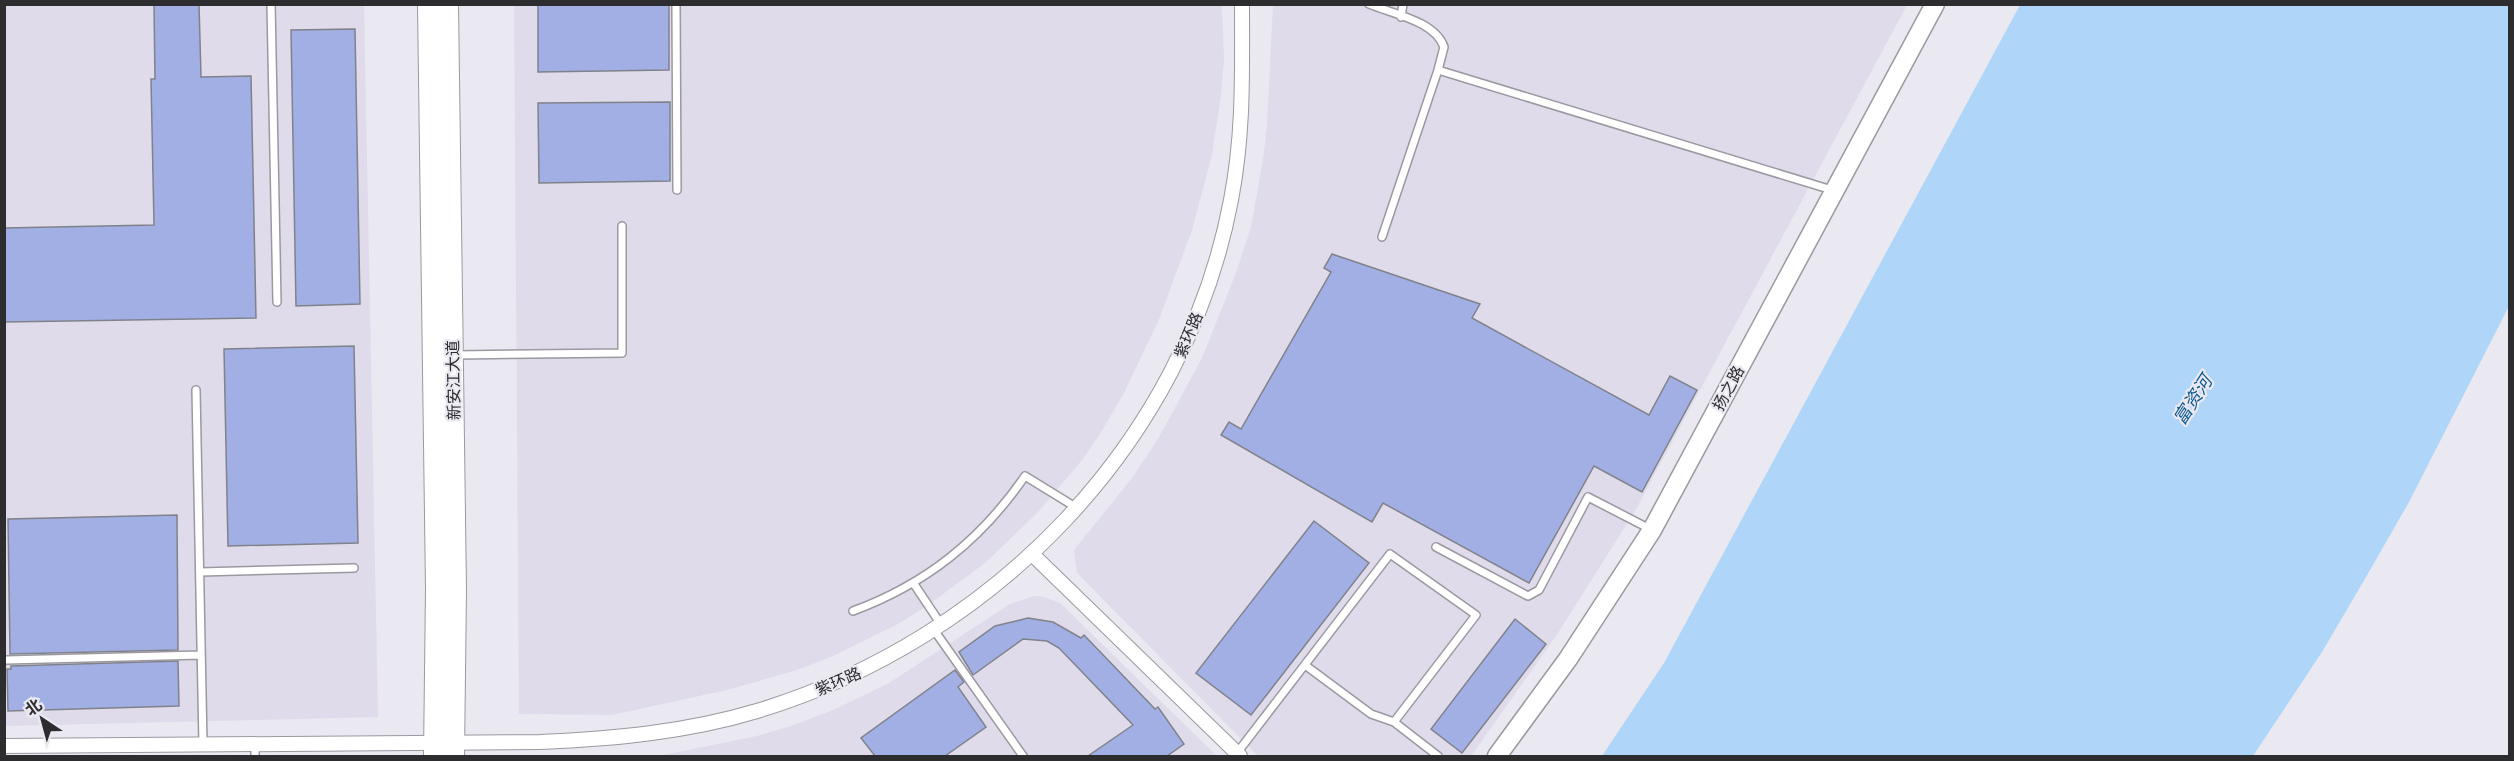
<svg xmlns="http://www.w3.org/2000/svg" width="2514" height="761" font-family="Barlow,'Noto Sans SC',sans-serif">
  <rect width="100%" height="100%" fill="#eae8f0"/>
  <path fill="#dfdbea" d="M4,5H364L378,717L5,726Z
    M514,5H1222L1224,60L1221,95L1212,155L1192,230L1160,317L1124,393L1103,429L1083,459L1037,513L985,563L927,606L896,625L831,657L797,670L727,690L612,715L519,714Z
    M1273,5H1907L1635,511L1556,636L1471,756H1258L1077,573L1074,550L1132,478L1158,439L1202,358L1236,273L1251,227L1263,160L1267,126Z
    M1035,596L1044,597L1060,603L1217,756H658L757,736L794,725L833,710L889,683L1010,604Z"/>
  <path fill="#afd5f9" d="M2020,5H2509V306L2409,502L2366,577L2322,652L2253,756H1602L1664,663Z"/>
  <path fill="#a1afe5" stroke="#80828a" stroke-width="1.5" d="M154,4H199L201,77L251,76L256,318L5,322L4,228L154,225L151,79H155Z
    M538,4H669V70L538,72Z
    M355,29L360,304L296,306L291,30Z
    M670,102V181L539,183L538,103Z
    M1332,254L1480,304L1472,318L1649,415L1670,376L1697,390L1642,492L1594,466L1529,583L1383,503L1372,522L1221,435L1229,422L1241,429L1331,272L1324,268Z
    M354,346L358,543L228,546L224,349Z
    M177,515L178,650L10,654L8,519Z
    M1314,521L1369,563L1251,715L1196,673Z
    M1028,618L1053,622L1081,638L1084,635L1155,709L1158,707L1184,744L1167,756H1088L1133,725L1059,648L1047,641L1023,639L973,675L959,652L995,626Z
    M1515,619L1546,644L1462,753L1431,729Z
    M178,661L179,706L8,711L7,669H11V666Z
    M955,670L964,682L958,687L986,727L945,756H875L861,738Z"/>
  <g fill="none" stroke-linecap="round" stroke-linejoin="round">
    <g stroke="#9b98a0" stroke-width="10">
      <path id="service" d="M271,4L277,302
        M676,4L677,190
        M1369,4C1393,14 1435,21 1444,47L1438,70
        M1401,17L1403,4
        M1382,237L1438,70L1832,190
        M455,355L622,353V226
        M196,390L203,744
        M1436,547L1528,596L1539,590L1588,497L1650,529
        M200,572L354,568
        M914,584L940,623
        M853,611C926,584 981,540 1025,476L1077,508
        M934,630L1023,756
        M6,660L201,655
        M1305,665L1371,714L1394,722L1438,756
        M255,743V756
        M1237,753L1390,554L1476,615L1394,722"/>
    </g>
    <g stroke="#9b98a0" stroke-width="16">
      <path id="minor" d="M1032,554L1240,756
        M4,746L540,742C613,739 687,732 757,711C992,640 1185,444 1231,200C1244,132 1242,73 1242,4"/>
    </g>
    <g stroke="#9b98a0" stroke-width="21">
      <path id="tertiary" d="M1497,756L1568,659L1652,530L1935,4"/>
    </g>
    <g stroke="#9b98a0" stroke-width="22">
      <path id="secondary" d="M428,4L436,589L434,756
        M448,4L456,589L454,756"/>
    </g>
    <use href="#service" stroke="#fff" stroke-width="7"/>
    <use href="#minor" stroke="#fff" stroke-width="14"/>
    <use href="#tertiary" stroke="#fff" stroke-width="18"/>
    <use href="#secondary" stroke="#fff" stroke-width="20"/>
  </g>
  <g text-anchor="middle" stroke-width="4.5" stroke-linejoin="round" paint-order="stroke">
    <g font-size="16" fill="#2d2c2f" stroke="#eae8f0">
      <text transform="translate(1188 335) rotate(-67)" y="6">紫环路</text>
      <text transform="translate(453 380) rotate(-91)" y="6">新安江大道</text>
      <text transform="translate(1728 388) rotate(-62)" y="6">扬之路</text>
      <text transform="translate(838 681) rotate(-23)" y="6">紫环路</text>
    </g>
    <g font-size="18" font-style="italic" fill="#0d588d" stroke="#eae8f0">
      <text transform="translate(2193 400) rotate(-57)" y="6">富资河</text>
    </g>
  </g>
  <rect width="2514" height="761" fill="none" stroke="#2d2c2f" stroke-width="12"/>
  <g transform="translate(42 719) rotate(324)" stroke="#eae8f0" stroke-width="4.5" paint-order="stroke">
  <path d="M0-4.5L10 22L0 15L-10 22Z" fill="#2d2c2f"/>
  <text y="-9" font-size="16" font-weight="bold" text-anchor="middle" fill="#2d2c2f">北</text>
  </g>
</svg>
